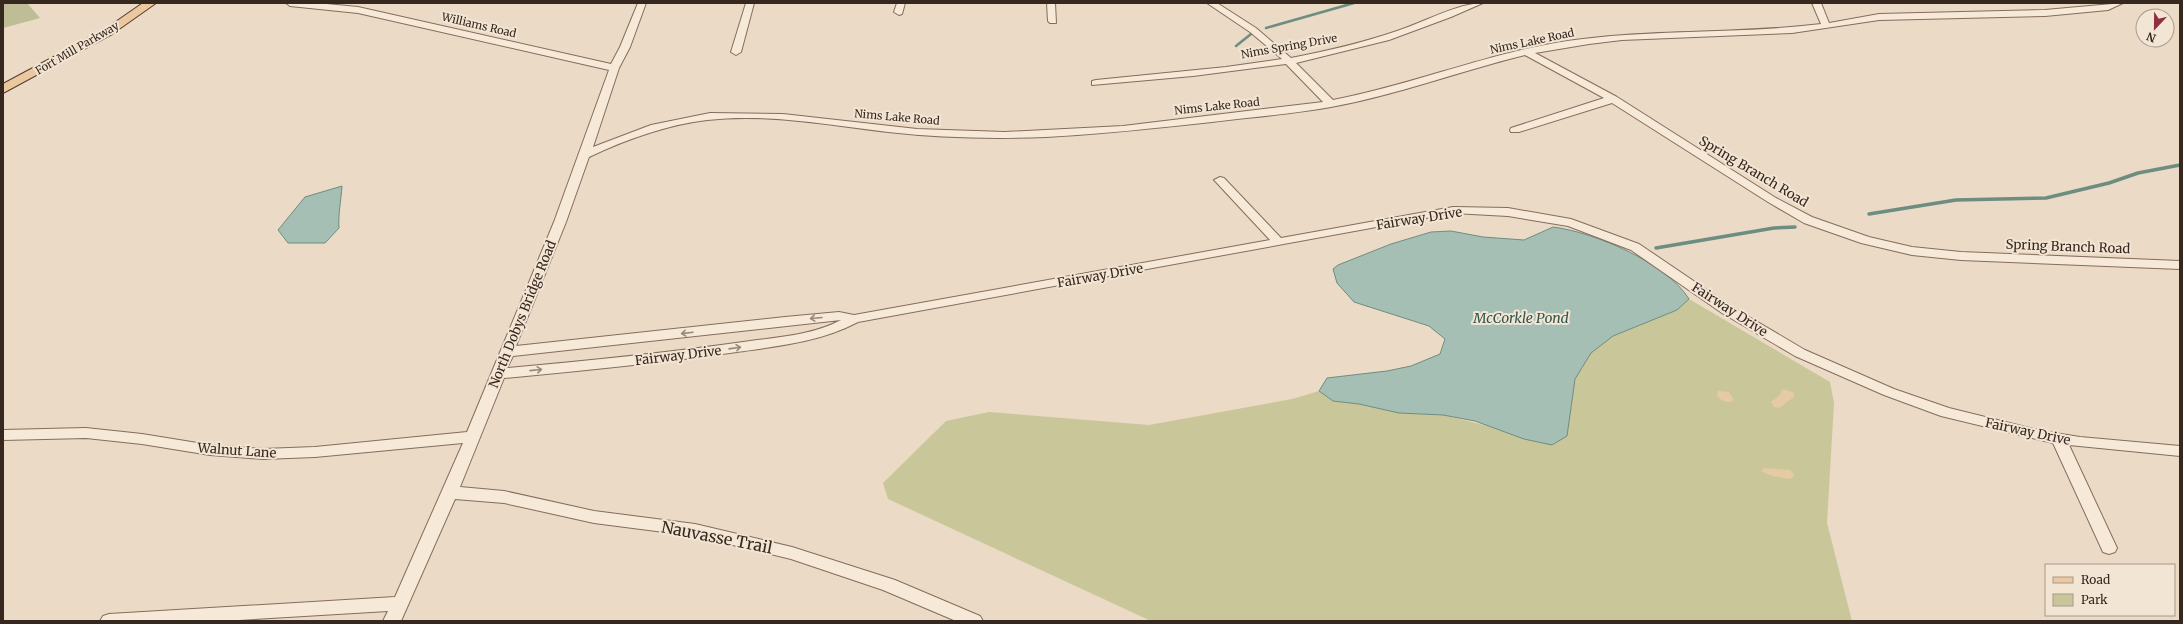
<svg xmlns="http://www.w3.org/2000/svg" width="2183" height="624" font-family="Merriweather,serif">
  <rect width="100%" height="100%" fill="#ebdac5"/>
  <path fill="#c9c799" d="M1689,299L1830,382L1834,403L1827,523L1852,621H1151L888,499L883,483L946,421L989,412L1149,425L1292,399L1319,391L1333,401L1359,404L1399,413L1443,415L1496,428L1567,436L1575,379L1591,353L1613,336L1677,310Z"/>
  <path fill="#e6caa3" d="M1782,389L1793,392L1794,397L1779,408L1774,407L1771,402L1780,395Z
    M1718,391L1729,392L1734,400C1729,404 1721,401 1717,396Z
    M1763,468L1790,470L1794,474L1793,477L1790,479L1772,476L1761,471Z"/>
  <path fill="#bebd98" d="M3,3H27L40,18L3,28Z"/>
  <path fill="#a6bfb4" stroke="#6d8d80" d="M342,186C341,201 338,214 339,228L325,243H288L278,230L305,197Z
    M1553,227C1594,232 1667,263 1689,299L1677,310L1613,336L1591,353L1575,379L1567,436L1552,445L1524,439L1475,421L1443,415L1399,413L1359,404L1333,401L1319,391L1327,378L1387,371L1411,366L1440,354L1445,339L1429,326L1354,302L1337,283L1333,269L1338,265L1391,244L1431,232L1451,231L1483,237L1524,240Z"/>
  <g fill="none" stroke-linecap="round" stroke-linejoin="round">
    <path stroke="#6d8d80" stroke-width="2.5" d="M1266,28L1354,3
      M1236,46L1251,34"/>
    <path stroke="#6d8d80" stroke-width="3.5" d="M1869,214L1956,200L2046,198L2109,183L2138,173L2180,165
      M1656,248L1774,228L1795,227"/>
    <g stroke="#856c5c" stroke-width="2">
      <path id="minor" d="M286,3H316L358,7L611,64L620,47L638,3H646L630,47L619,68L593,147L651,125L710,113L783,114L917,129L1005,132L1123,126L1323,102L1286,64L1193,76L1092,85V81L1096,80L1226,67L1282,59L1250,32L1207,3H1217L1256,28L1291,58C1327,51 1362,43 1397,31C1422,23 1458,3 1483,3L1451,17L1389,40L1296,63L1333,100C1408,86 1480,56 1555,43C1643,28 1733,35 1821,24L1812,3H1821L1829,23L1879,14L2045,10L2123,3L2108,10L2045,16L1879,20L1792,33L1622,40L1589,44L1535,53L1617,97L1776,198L1812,217L1869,237L1912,247L1961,252L2180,261V269L1961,260L1912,255L1861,243L1804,223L1768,202L1612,103L1519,132H1511L1510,130L1511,128L1604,98L1525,55C1460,71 1397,95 1331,107C1292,114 1252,117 1212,122C1157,128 1102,134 1046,137C993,139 941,138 888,132C829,125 767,113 707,120C666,125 627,139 589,157L566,222L516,346L785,317L839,312L854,315L1270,240L1216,182L1214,180L1220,177L1224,178L1281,238L1453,207L1508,208L1571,219L1639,244L1732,307L1805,350L1894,389L1949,408L2042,431L2080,437L2180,446V456L2069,445L2117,548L2115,552L2109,554L2103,552L2053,443L1941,416L1884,395L1795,356L1722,313L1631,250L1568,226L1508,216L1453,213L858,322C820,342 778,346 737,352C659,363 581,371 504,378L460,487L504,491L594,511L695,524L792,547L895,580L980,616L983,621H956L883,590L791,559L695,536L594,523L504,503L455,499L401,621H383L388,611L222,621H100L103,616L109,614L395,597L463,443L315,457L263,459L210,455L142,444L86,438L3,440V430L86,428L142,434L210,445L263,449L315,447L467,432L554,222L609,70L358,13L290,6ZM841,320C811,336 776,337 743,342C665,353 586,361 507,368L513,356Z
        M746,3H754L741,52L736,55L731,52Z
        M897,3H905L902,14L899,15L894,12Z
        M1047,3H1055L1056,23H1050L1048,21Z"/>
    </g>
    <g stroke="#533b30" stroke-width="2">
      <path id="major" d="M143,3H156L112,34L3,93V84L104,30Z"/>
    </g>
    <use href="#minor" fill="#f7e9d7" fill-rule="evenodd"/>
    <use href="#major" fill="#ecc89f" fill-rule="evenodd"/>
  </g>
  <defs><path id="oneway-shaft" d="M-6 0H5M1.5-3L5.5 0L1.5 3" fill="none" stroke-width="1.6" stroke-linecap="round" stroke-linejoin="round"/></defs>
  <g stroke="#96887b">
    <use href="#oneway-shaft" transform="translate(816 318) rotate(175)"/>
    <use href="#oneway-shaft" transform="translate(687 333) rotate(173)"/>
    <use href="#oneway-shaft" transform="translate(735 348) rotate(-8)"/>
    <use href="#oneway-shaft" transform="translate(536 370) rotate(-6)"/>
  </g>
  <g text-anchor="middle" stroke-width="4" stroke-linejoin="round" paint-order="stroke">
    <g font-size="11" fill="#36271f" stroke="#f3e5d4">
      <text transform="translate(479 25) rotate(13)" y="4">Williams Road</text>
      <text transform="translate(1532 41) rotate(-12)" y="4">Nims Lake Road</text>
      <text transform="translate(1289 46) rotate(-10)" y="4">Nims Spring Drive</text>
      <text transform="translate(77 48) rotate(-30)" y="4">Fort Mill Parkway</text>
      <text transform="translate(1217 106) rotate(-6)" y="4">Nims Lake Road</text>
      <text transform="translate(897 117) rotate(5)" y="4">Nims Lake Road</text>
    </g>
    <g font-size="13" fill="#36271f" stroke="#f3e5d4">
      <text transform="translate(1754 171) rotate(31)" y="5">Spring Branch Road</text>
      <text transform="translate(1419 218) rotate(-9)" y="5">Fairway Drive</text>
      <text transform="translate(2068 246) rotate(2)" y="5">Spring Branch Road</text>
      <text transform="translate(1100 275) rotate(-10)" y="5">Fairway Drive</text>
      <text transform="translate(1730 309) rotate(33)" y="5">Fairway Drive</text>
      <text transform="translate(522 314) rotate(-68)" y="5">North Dobys Bridge Road</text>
      <text transform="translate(678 355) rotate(-7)" y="5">Fairway Drive</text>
      <text transform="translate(2028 431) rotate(12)" y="5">Fairway Drive</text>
      <text transform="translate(237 450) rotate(4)" y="5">Walnut Lane</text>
    </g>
    <g font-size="14" font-style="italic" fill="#2f554d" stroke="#f3e5d4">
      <text x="1521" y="323">McCorkle Pond</text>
    </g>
    <g font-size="16" fill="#36271f" stroke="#f3e5d4">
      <text transform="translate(717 537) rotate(11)" y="6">Nauvasse Trail</text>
    </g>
  </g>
  <rect width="2183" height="624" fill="none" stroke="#36271f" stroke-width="8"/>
  <rect x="2045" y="564" width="130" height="52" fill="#f3e5d4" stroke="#a7998c"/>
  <rect x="2053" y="577" width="20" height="6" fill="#ecc89f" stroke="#a7998c"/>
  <text x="2081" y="584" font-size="12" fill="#36271f">Road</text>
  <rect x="2053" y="594" width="20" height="12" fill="#c9c799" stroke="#a7998c"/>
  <text x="2081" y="604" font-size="12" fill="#36271f">Park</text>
  <g transform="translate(2155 28) rotate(202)"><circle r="19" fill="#f3e5d4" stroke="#a7998c"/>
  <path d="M0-3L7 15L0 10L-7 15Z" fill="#902f3f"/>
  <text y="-6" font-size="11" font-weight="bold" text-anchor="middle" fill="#36271f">N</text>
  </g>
</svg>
